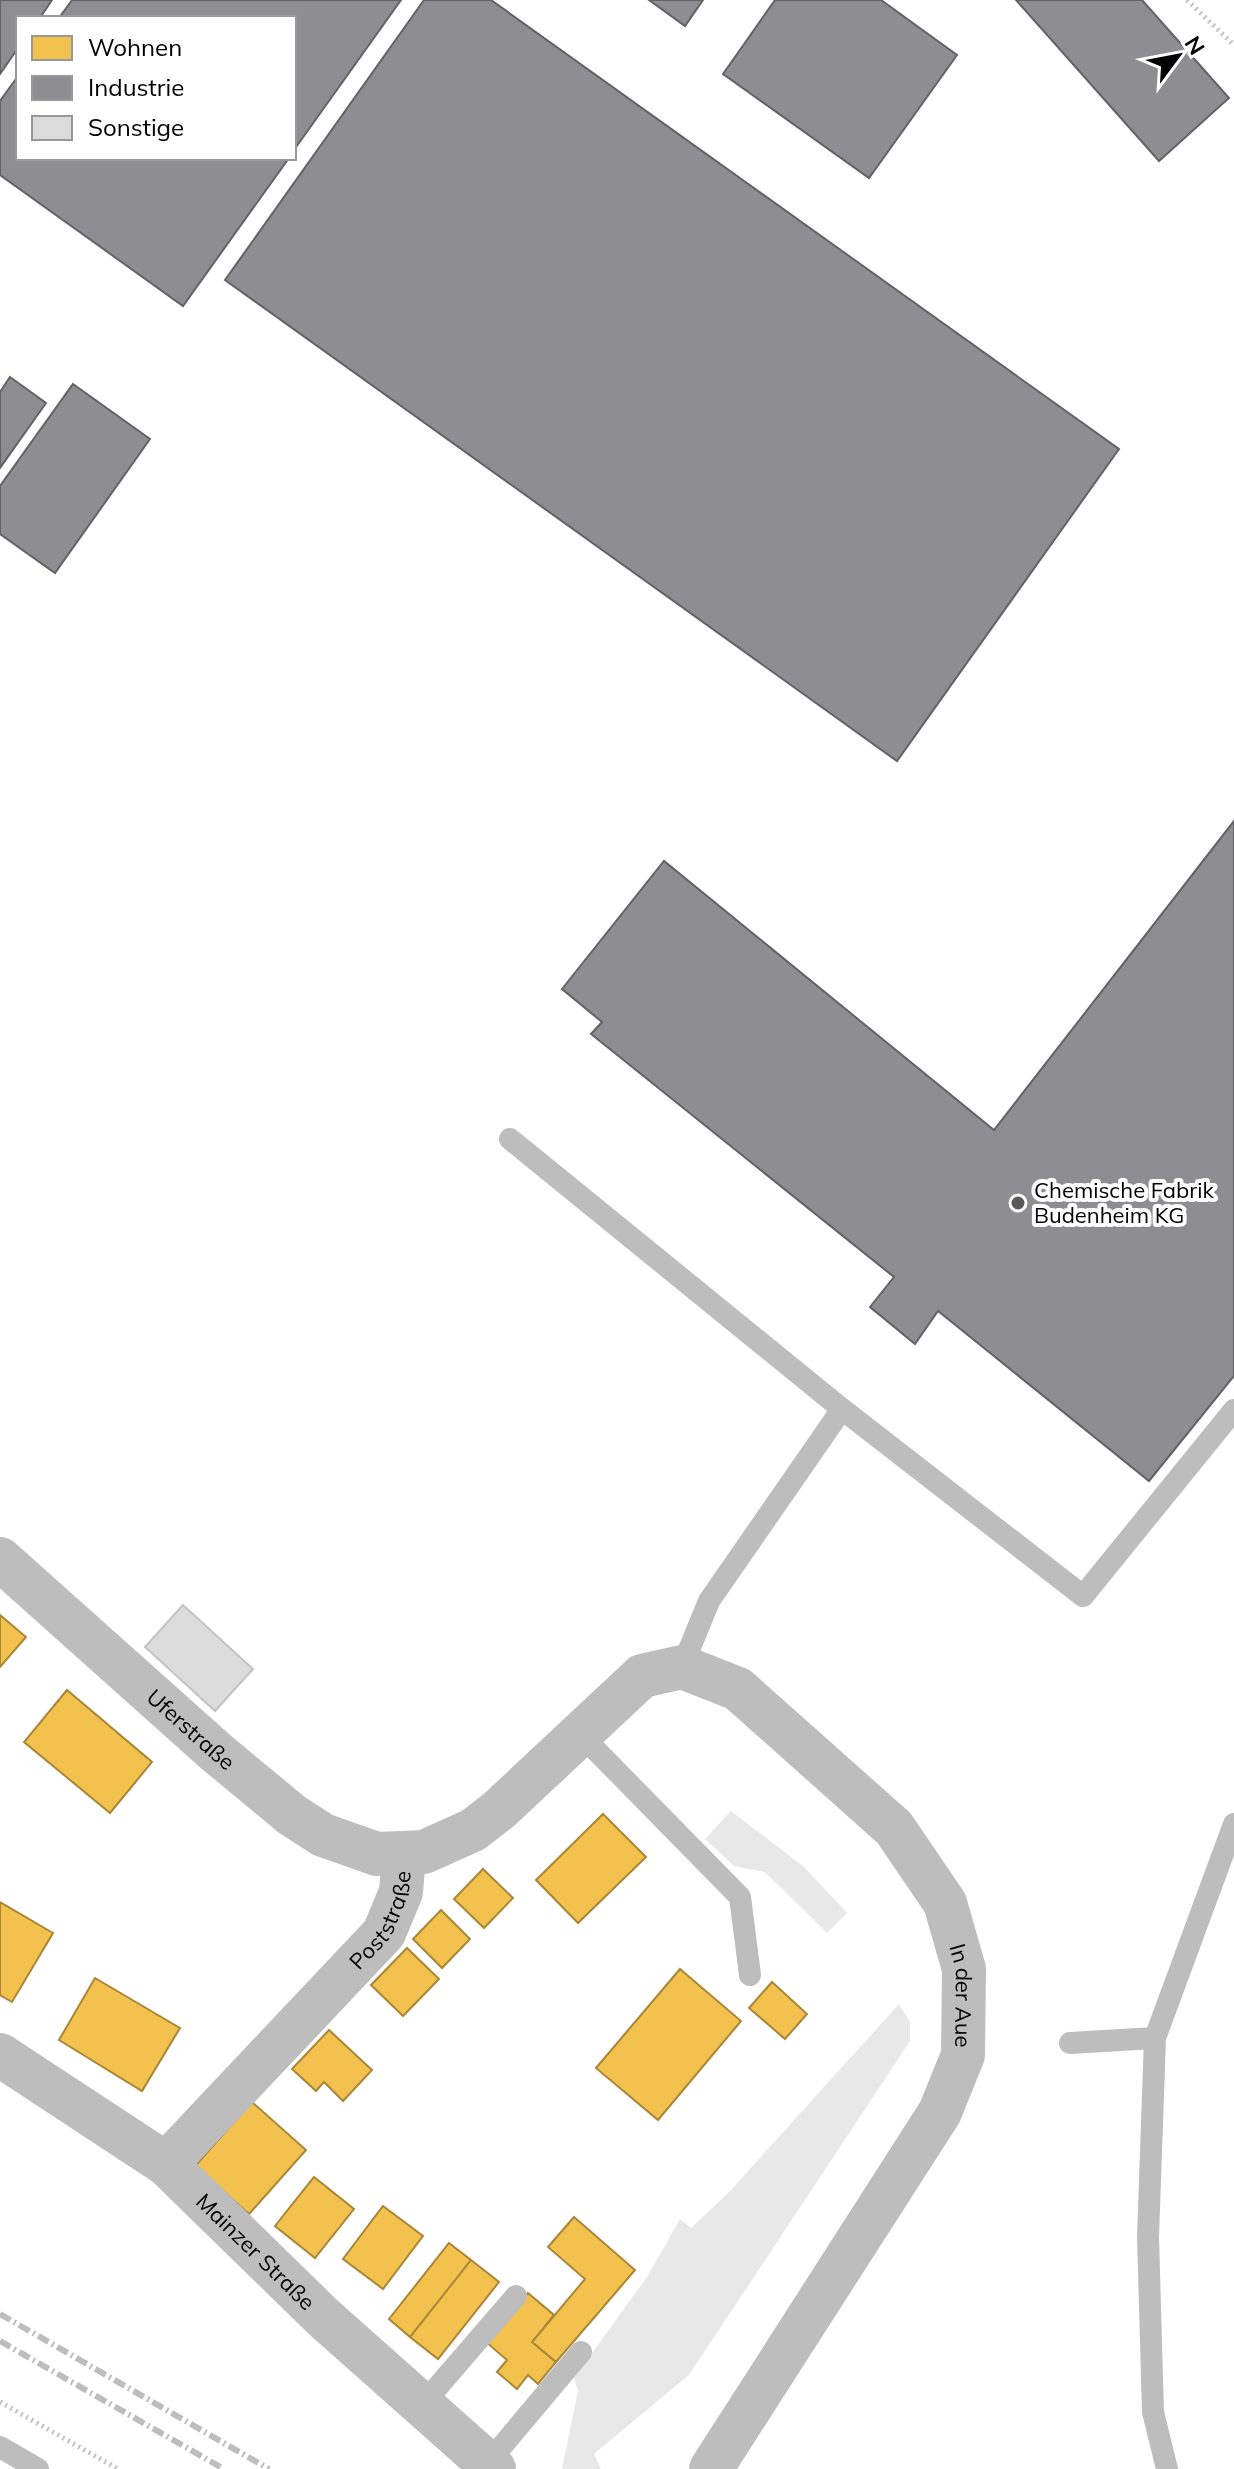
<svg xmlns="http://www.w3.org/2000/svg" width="1234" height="2469" font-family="Mulish,sans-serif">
  <rect width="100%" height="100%" fill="#fff"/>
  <path fill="#e8e8e8" d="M731,1811L804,1867L847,1913L827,1933L765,1872L734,1866L705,1839Z
    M899,2004L910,2022V2041L689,2375L594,2454L601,2469H562L578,2391L574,2378L647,2277L680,2219L691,2228L730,2191Z"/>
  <path fill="#f2c14e" stroke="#a98737" stroke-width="2" d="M0,1615L26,1637L0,1667Z
    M67,1690L152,1762L110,1813L24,1742Z
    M603,1814L646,1857L578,1923L536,1880Z
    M483,1869L513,1898L484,1928L454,1899Z
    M0,1902L53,1933L12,2002L0,1995Z
    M441,1910L470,1939L442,1968L413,1939Z
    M407,1948L439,1979L403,2016L371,1985Z
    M680,1969L741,2021L658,2120L596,2068Z
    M95,1978L180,2028L142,2091L59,2040Z
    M772,1982L807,2014L785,2039L749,2008Z
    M329,2030L372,2070L343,2101L324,2082L316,2091L292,2069Z
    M252,2102L306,2150L249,2214L195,2166Z
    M314,2177L354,2209L315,2258L275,2226Z
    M383,2206L423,2236L383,2289L343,2259Z
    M574,2217L635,2270L556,2362L532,2342L585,2279L548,2247Z
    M449,2243L471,2260L410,2337L389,2319Z
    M471,2260L499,2282L438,2359L410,2337Z
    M528,2293L554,2315L532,2342L556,2362L538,2384L528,2375L517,2389L497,2372L507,2360L486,2342Z"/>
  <path fill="#8d8d92" stroke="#636366" stroke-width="2" d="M0,0H52L40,18H18V48L0,74Z
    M72,0H401L294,150V18H59Z
    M424,0H491L1119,449L897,761L225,280Z
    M649,0H703L685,26Z
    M775,0H881L957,55L869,178L723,74Z
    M1016,0H1142L1229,98L1159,161Z
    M18,76V158H289L183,306L0,175V101Z
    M10,377L46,403L0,468V392Z
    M73,384L150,439L55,573L0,534V486Z
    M1234,821V1376L1149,1481L938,1311L915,1344L870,1307L894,1277L591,1034L602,1022L562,989L664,861L994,1130Z"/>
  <path fill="#dbdbdb" stroke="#c3c3c3" stroke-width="2" d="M183,1605L253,1669L215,1711L145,1647Z"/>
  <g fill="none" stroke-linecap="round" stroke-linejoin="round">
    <path stroke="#c2c2c2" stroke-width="5" stroke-dasharray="2 4" stroke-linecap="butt" d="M1187,0L1234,45
      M0,2402L118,2469"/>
    <path stroke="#bdbdbd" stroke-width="22" d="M510,1139L842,1409
      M682,1667L709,1601L842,1409L1083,1596L1234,1410
      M580,1734L740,1897L750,1975
      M1070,2043L1155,2038
      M422,2405L516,2296
      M0,2447L38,2469
      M487,2464L581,2352
      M1167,2469L1153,2412L1148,2237L1155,2038L1234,1824"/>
    <g stroke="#bdbdbd" stroke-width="44">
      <path id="s1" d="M0,1559L216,1752L292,1815L323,1835L377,1854L424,1852L473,1830L500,1809L642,1676L682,1667L738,1689L894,1828L945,1903L964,1969L963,2055L940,2112L711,2469"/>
      <path id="s2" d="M0,2055L166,2164L324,2318L494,2469"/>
      <path id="s3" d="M166,2164L384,1933L401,1892L404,1854"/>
    </g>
    <path stroke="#bdbdbd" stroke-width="6" stroke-dasharray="12 4 2 4" stroke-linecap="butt" d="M0,2314L269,2469
      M0,2341L224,2469"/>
  </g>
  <circle fill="#595959" stroke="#fff" stroke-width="3" cx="1018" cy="1203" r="8"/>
  <g text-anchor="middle" stroke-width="8" stroke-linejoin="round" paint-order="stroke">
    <g font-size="22" fill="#000" stroke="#fff" text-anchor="start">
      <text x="1034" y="1198">Chemische Fabrik<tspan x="1034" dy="25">Budenheim KG</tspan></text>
    </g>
    <g font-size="22" fill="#000" stroke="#fff">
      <text dy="8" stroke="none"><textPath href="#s1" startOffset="256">Uferstraße</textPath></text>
      <text dy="8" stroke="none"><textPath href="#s3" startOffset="328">Poststraße</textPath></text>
      <text dy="8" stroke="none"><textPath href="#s1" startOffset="1308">In der Aue</textPath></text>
      <text dy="8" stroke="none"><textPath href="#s2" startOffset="324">Mainzer Straße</textPath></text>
    </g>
  </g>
  <rect x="16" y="16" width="280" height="144" fill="#ffffff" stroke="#999999" stroke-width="2"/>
  <rect x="32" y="36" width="40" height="24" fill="#f2c14e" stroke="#999999" stroke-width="2"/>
  <text x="88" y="56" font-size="24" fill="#000000">Wohnen</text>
  <rect x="32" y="76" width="40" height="24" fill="#8d8d92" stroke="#999999" stroke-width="2"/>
  <text x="88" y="96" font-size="24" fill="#000000">Industrie</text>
  <rect x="32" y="116" width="40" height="24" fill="#dbdbdb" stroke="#999999" stroke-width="2"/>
  <text x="88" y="136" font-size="24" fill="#000000">Sonstige</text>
  <g transform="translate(1178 56) rotate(58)" stroke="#ffffff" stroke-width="6" paint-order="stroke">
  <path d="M0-6L14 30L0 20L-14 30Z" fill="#000000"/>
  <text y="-12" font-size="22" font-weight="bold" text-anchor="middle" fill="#000000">N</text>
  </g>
</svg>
